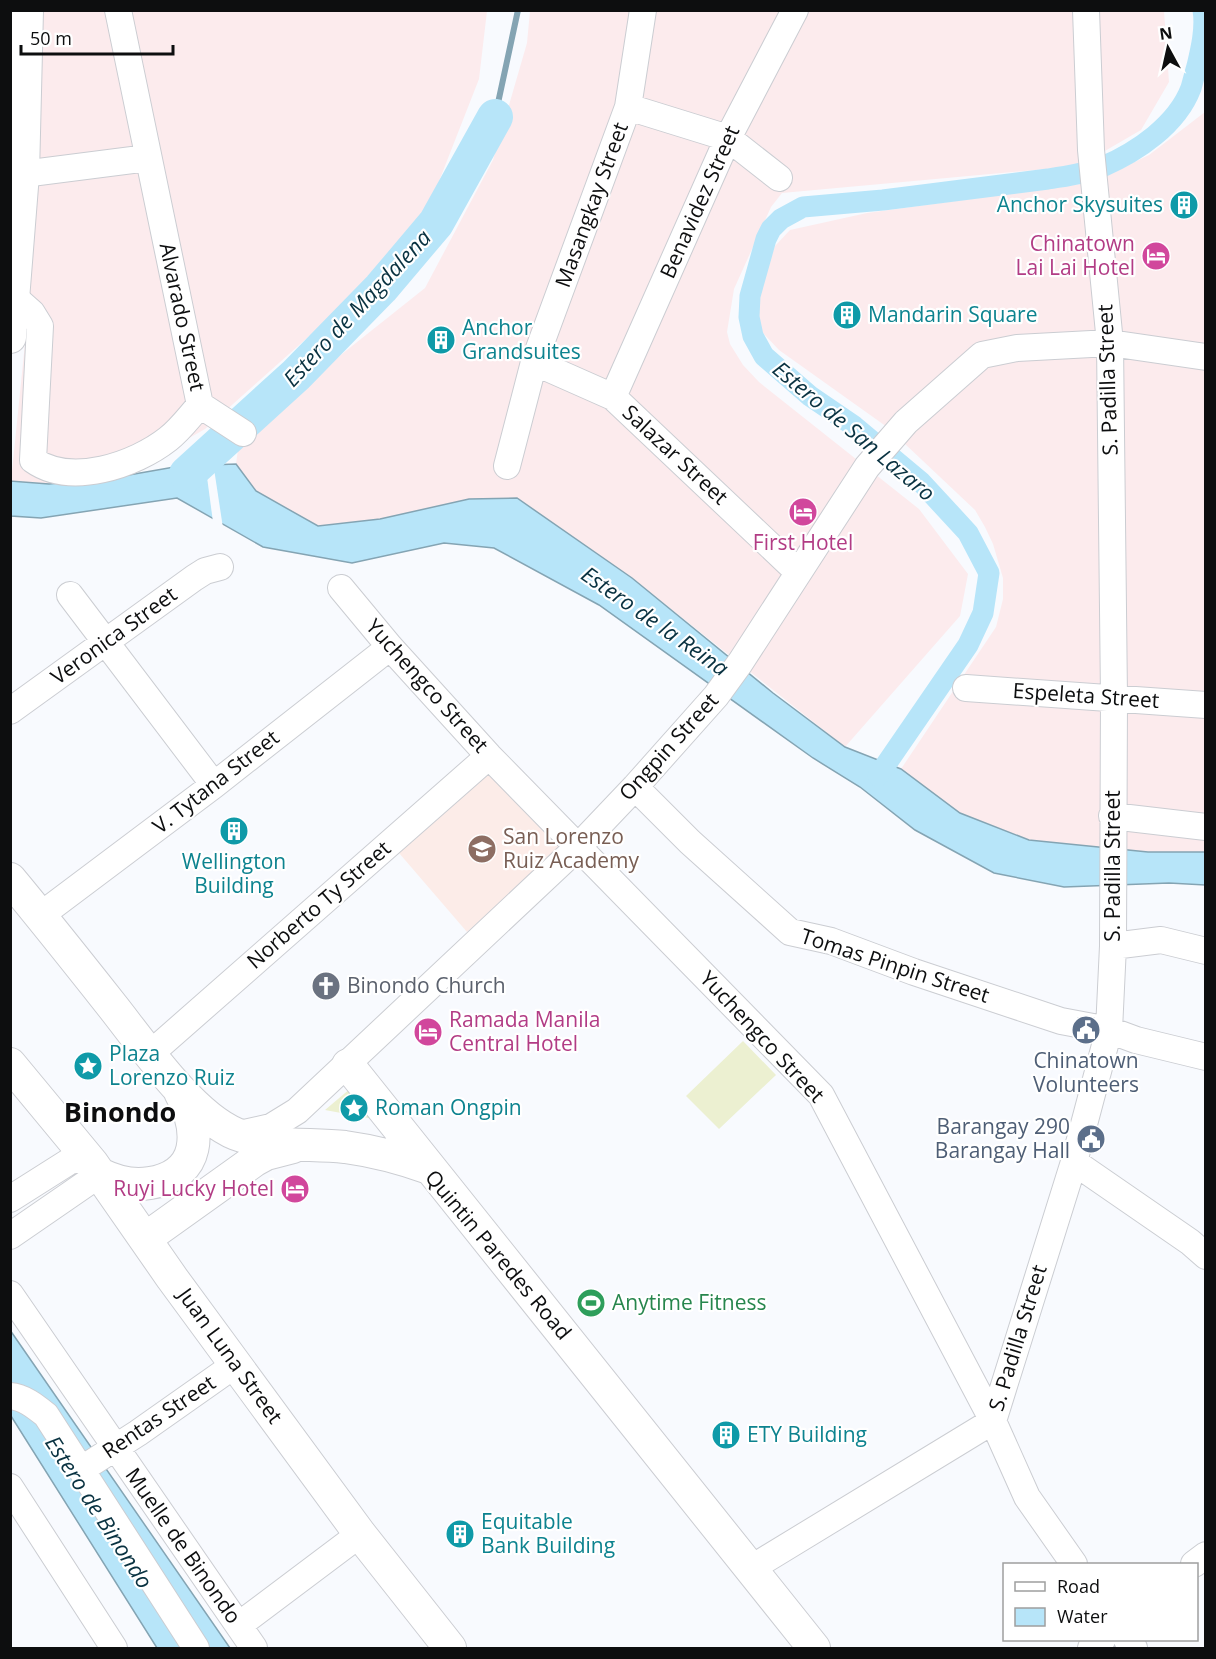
<svg xmlns="http://www.w3.org/2000/svg" width="1216" height="1659" font-family="'Open Sans',sans-serif">
  <rect width="100%" height="100%" fill="#f8fafe"/>
  <path fill="#fcebed" d="M30,11H487L479,79L425,217L325,322L205,429L123,476L49,484L11,481L30,294Z
    M530,11H1164L1169,82L1141,130L1079,166L782,193L771,207L734,289L727,332L730,344L743,365L759,382L919,509L968,574L960,616L845,747L632,578L517,498L380,519L317,526L256,491L236,464L240,435L425,288L493,160L527,43Z
    M1205,112V852H1148L1029,840L960,813L901,769L996,627L1003,599V578L993,544L985,527L975,510L887,427L779,350L763,333L758,323L757,302L762,280L775,246L790,230L867,213L1081,184L1114,172L1149,155Z"/>
  <path fill="#fcece8" d="M490,770L564,846L467,932L399,853Z"/>
  <path fill="#ecf0d1" d="M743,1041L776,1075L719,1129L686,1096Z
    M351,1088L379,1120L325,1110Z"/>
  <path fill="#b7e5f9" stroke="#84a4b3" stroke-width="1.5" d="M236,464L256,491L318,526L380,519L469,499L517,498L632,578L773,693L845,747L901,769L960,813L1029,840L1148,852H1205V885L1169,883L1064,887L994,873L915,830L860,787L813,758L599,605L494,548L444,543L352,563L263,547L177,498L41,518L11,516L10,481L49,484L123,476L180,466Z
    M10,1330L230,1648H157L11,1416Z"/>
  <path fill="#f8fafe" d="M205,462H213L223,528L213,522Z"/>
  <g fill="none" stroke-linecap="round" stroke-linejoin="round">
    <path stroke="#84a4b3" stroke-width="6" d="M495,117L518,10"/>
    <path stroke="#b7e5f9" stroke-width="21" d="M878,776L968,645L983,613L989,573L968,533L921,482L854,426L810,396L764,356L753,336L749,317L750,296L766,239L771,229L781,219L803,207L883,200L1048,179C1066,176 1085,174 1102,167C1137,152 1177,125 1191,88C1193,81 1195,73 1197,66C1201,49 1206,28 1203,10"/>
    <path stroke="#b7e5f9" stroke-width="36" d="M187,474L296,375L381,288L436,223L495,117"/>
    <g stroke="#cbcdd2" stroke-width="28">
      <path id="minor" d="M118,10L200,405
        M628,107L728,138L779,178
        M23,174L148,158
        M14,297L32,313L40,326L33,460C71,487 135,465 168,439C180,430 190,416 200,405
        M534,362L613,397L798,572
        M613,397L728,138L795,10
        M200,405L243,433
        M507,466L534,362L628,107L643,10
        M341,588L390,647L489,756L821,1095L993,1421L1027,1497L1074,1564
        M70,595L214,785
        M966,688L1206,705
        M10,711L194,578L205,571L220,567
        M635,787L690,842L790,932L831,941L914,972L1061,1021L1109,1030L1136,1040L1206,1057
        M1112,816L1206,827
        M41,915L214,785L390,647
        M1113,946L1161,940L1206,951
        M150,1054L489,756
        M240,1134L271,1127L297,1111L578,847L635,787L716,696L740,663L867,467L906,422L982,355L1017,348L1110,343L1206,357
        M1074,1162L1190,1242L1206,1256
        M10,1199L70,1161L81,1159L92,1163
        M10,1236L100,1174
        M10,1294L254,1648
        M10,1396C24,1397 36,1407 46,1415L196,1648
        M82,1469L138,1433L236,1364
        M10,1487L114,1648
        M1194,1564L1206,1555
        M750,1569L993,1421L1074,1162L1109,1030L1113,946L1114,698L1110,343L1091,150L1086,10
        M239,1625L360,1534
        M1127,1640L1134,1648
        M1091,1648L1102,1640"/>
    </g>
    <g stroke="#cbcdd2" stroke-width="34">
      <path id="major" d="M10,337L23,174L27,10
        M10,879C45,921 79,964 113,1007C143,1045 192,1116 236,1134C271,1148 309,1143 345,1147C374,1151 401,1158 429,1168
        M10,1064L92,1163L172,1278L360,1534L450,1648
        M348,1065L814,1648
        M100,1174C116,1182 133,1186 150,1183C202,1175 201,1130 180,1092
        M146,1238L255,1160L266,1154L293,1147"/>
    </g>
    <use href="#minor" stroke="#fff" stroke-width="26"/>
    <use href="#major" stroke="#fff" stroke-width="32"/>
  </g>
  <defs>
    <g id="building-disc" transform="scale(1.5)"><circle r="9.5" fill="#0f9aa8" stroke="#fff"/><path d="M-4-6H4V6H1V3H-1V6H-4ZM-2.5-4.3h1.7v1.8h-1.7ZM.8-4.3h1.7v1.8H.8ZM-2.5-1h1.7V.8h-1.7ZM.8-1h1.7V.8H.8Z" fill="#fff"/></g>
    <g id="hotel-disc" transform="scale(1.5)"><circle r="9.5" fill="#d1479c" stroke="#fff"/><path d="M-6-4.5h1.5V1H6V5H4.5V3h-9V5H-6ZM-4 0a1.8 1.8 0 1 1 3.6 0ZM.5 0V-2.5h3Q6-2.5 6 0Z" fill="#fff"/></g>
    <g id="school-disc" transform="scale(1.5)"><circle r="9.5" fill="#8d6e63" stroke="#fff"/><path d="M0-5L7-2L0 1L-7-2ZM-4 1L0 2.5L4 1V4Q0 6-4 4Z" fill="#fff"/></g>
    <g id="church-disc" transform="scale(1.5)"><circle r="9.5" fill="#6b7280" stroke="#fff"/><path d="M-1.2-6h2.4v3.5h3.3v2.4h-3.3V6h-2.4V-.1h-3.3v-2.4h3.3Z" fill="#fff"/></g>
    <g id="civic-disc" transform="scale(1.5)"><circle r="9.5" fill="#5c6f8a" stroke="#fff"/><path d="M-.6-6.5H3V-4.5H.6V-3L4-1V1h2V6H-6V1h2V-1L-.6-3ZM-1.2 2.5V6h2.4V2.5Z" fill="#fff"/></g>
    <g id="sight-disc" transform="scale(1.5)"><circle r="9.5" fill="#0f9aa8" stroke="#fff"/><path d="M0-6L1.8-2.2L6-1.7L2.9 1.2L3.7 5.4L0 3.3L-3.7 5.4L-2.9 1.2L-6-1.7L-1.8-2.2Z" fill="#fff"/></g>
    <g id="stadium-disc" transform="scale(1.5)"><circle r="9.5" fill="#2e9e5b" stroke="#fff"/><path d="M0-5a6.5 5 0 1 0 0 10a6.5 5 0 1 0 0-10ZM-3.5-1.8h7v3.6h-7Z" fill="#fff"/></g>
  </defs>
  <g fill-rule="evenodd">
    <use href="#building-disc" x="1184" y="205"/>
    <use href="#hotel-disc" x="1156" y="256"/>
    <use href="#building-disc" x="847" y="315"/>
    <use href="#building-disc" x="441" y="340"/>
    <use href="#hotel-disc" x="803" y="512"/>
    <use href="#building-disc" x="234" y="831"/>
    <use href="#school-disc" x="482" y="849"/>
    <use href="#church-disc" x="326" y="986"/>
    <use href="#civic-disc" x="1086" y="1030"/>
    <use href="#hotel-disc" x="428" y="1032"/>
    <use href="#sight-disc" x="88" y="1066"/>
    <use href="#sight-disc" x="354" y="1108"/>
    <use href="#civic-disc" x="1091" y="1139"/>
    <use href="#hotel-disc" x="295" y="1189"/>
    <use href="#stadium-disc" x="591" y="1303"/>
    <use href="#building-disc" x="726" y="1435"/>
    <use href="#building-disc" x="460" y="1534"/>
  </g>
  <g text-anchor="middle" stroke-width="4.5" stroke-linejoin="round" paint-order="stroke">
    <g font-size="21" fill="#0d0e0f" stroke="#fff">
      <text transform="translate(700 202) rotate(-66)" y="7">Benavidez Street</text>
      <text transform="translate(592 205) rotate(-70)" y="7">Masangkay Street</text>
      <text transform="translate(182 317) rotate(78)" y="7">Alvarado Street</text>
      <text transform="translate(1108 380) rotate(-92)" y="7">S. Padilla Street</text>
      <text transform="translate(675 455) rotate(43)" y="7">Salazar Street</text>
      <text transform="translate(114 636) rotate(-36)" y="7">Veronica Street</text>
      <text transform="translate(427 686) rotate(48)" y="7">Yuchengco Street</text>
      <text transform="translate(1086 696) rotate(4)" y="7">Espeleta Street</text>
      <text transform="translate(669 747) rotate(-48)" y="7">Ongpin Street</text>
      <text transform="translate(216 782) rotate(-38)" y="7">V. Tytana Street</text>
      <text transform="translate(1113 866) rotate(-90)" y="7">S. Padilla Street</text>
      <text transform="translate(319 905) rotate(-41)" y="7">Norberto Ty Street</text>
      <text transform="translate(895 966) rotate(18)" y="7">Tomas Pinpin Street</text>
      <text transform="translate(762 1037) rotate(47)" y="7">Yuchengco Street</text>
      <text transform="translate(498 1255) rotate(50)" y="7">Quintin Paredes Road</text>
      <text transform="translate(1018 1338) rotate(-73)" y="7">S. Padilla Street</text>
      <text transform="translate(230 1356) rotate(54)" y="7">Juan Luna Street</text>
      <text transform="translate(159 1417) rotate(-34)" y="7">Rentas Street</text>
      <text transform="translate(183 1546) rotate(55)" y="7">Muelle de Binondo</text>
    </g>
    <g font-size="21" fill="#0d838f" stroke="#fff" text-anchor="start">
      <text x="1163" y="212" text-anchor="end">Anchor Skysuites</text>
      <text x="868" y="322">Mandarin Square</text>
      <text x="462" y="335">Anchor<tspan x="462" dy="24">Grandsuites</tspan></text>
      <text x="234" y="869" text-anchor="middle">Wellington<tspan x="234" dy="24">Building</tspan></text>
      <text x="109" y="1061">Plaza<tspan x="109" dy="24">Lorenzo Ruiz</tspan></text>
      <text x="375" y="1115">Roman Ongpin</text>
      <text x="747" y="1442">ETY Building</text>
      <text x="481" y="1529">Equitable<tspan x="481" dy="24">Bank Building</tspan></text>
    </g>
    <g font-size="21" fill="#b23c85" stroke="#fff" text-anchor="end">
      <text x="1135" y="251">Chinatown<tspan x="1135" dy="24">Lai Lai Hotel</tspan></text>
      <text x="803" y="550" text-anchor="middle">First Hotel</text>
      <text x="449" y="1027" text-anchor="start">Ramada Manila<tspan x="449" dy="24">Central Hotel</tspan></text>
      <text x="274" y="1196">Ruyi Lucky Hotel</text>
    </g>
    <g font-size="21" fill="#785e54" stroke="#fff" text-anchor="start">
      <text x="503" y="844">San Lorenzo<tspan x="503" dy="24">Ruiz Academy</tspan></text>
    </g>
    <g font-size="21" fill="#5b616d" stroke="#fff" text-anchor="start">
      <text x="347" y="993">Binondo Church</text>
    </g>
    <g font-size="21" fill="#4e5e75" stroke="#fff">
      <text x="1086" y="1068">Chinatown<tspan x="1086" dy="24">Volunteers</tspan></text>
      <text x="1070" y="1134" text-anchor="end">Barangay 290<tspan x="1070" dy="24">Barangay Hall</tspan></text>
    </g>
    <g font-size="21" fill="#27864d" stroke="#fff" text-anchor="start">
      <text x="612" y="1310">Anytime Fitness</text>
    </g>
    <g font-size="22" font-style="italic" fill="#093241" stroke="#fff">
      <text transform="translate(357 308) rotate(-47)" y="8">Estero de Magdalena</text>
      <text transform="translate(854 431) rotate(40)" y="8">Estero de San Lazaro</text>
      <text transform="translate(655 621) rotate(35)" y="8">Estero de la Reina</text>
      <text transform="translate(99 1512) rotate(57)" y="8">Estero de Binondo</text>
    </g>
    <g font-size="27" font-weight="bold" fill="#0d0e0f" stroke="#fff">
      <text x="120" y="1122">Binondo</text>
    </g>
  </g>
  <rect width="1216" height="1659" fill="none" stroke="#0d0e0f" stroke-width="24"/>
  <rect x="1003" y="1563" width="195" height="78" fill="#ffffff" stroke="#9e9f9f" stroke-width="1.5"/>
  <rect x="1015" y="1582" width="30" height="9" fill="#ffffff" stroke="#9e9f9f" stroke-width="1.5"/>
  <text x="1057" y="1593" font-size="18" fill="#0d0e0f">Road</text>
  <rect x="1015" y="1608" width="30" height="18" fill="#b7e5f9" stroke="#9e9f9f" stroke-width="1.5"/>
  <text x="1057" y="1623" font-size="18" fill="#0d0e0f">Water</text>
  <g transform="translate(1168 48) rotate(352)" stroke="#ffffff" stroke-width="4.5" paint-order="stroke">
  <path d="M0-4.5L10 22L0 15L-10 22Z" fill="#0d0e0f"/>
  <text y="-9" font-size="16" font-weight="bold" text-anchor="middle" fill="#0d0e0f">N</text>
  </g>
  <path d="M21 45v9h152v-9" fill="none" stroke="#0d0e0f" stroke-width="3"/>
  <text x="30" y="45" font-size="18" fill="#0d0e0f" stroke="#ffffff" stroke-width="4.5" paint-order="stroke">50 m</text>
</svg>
